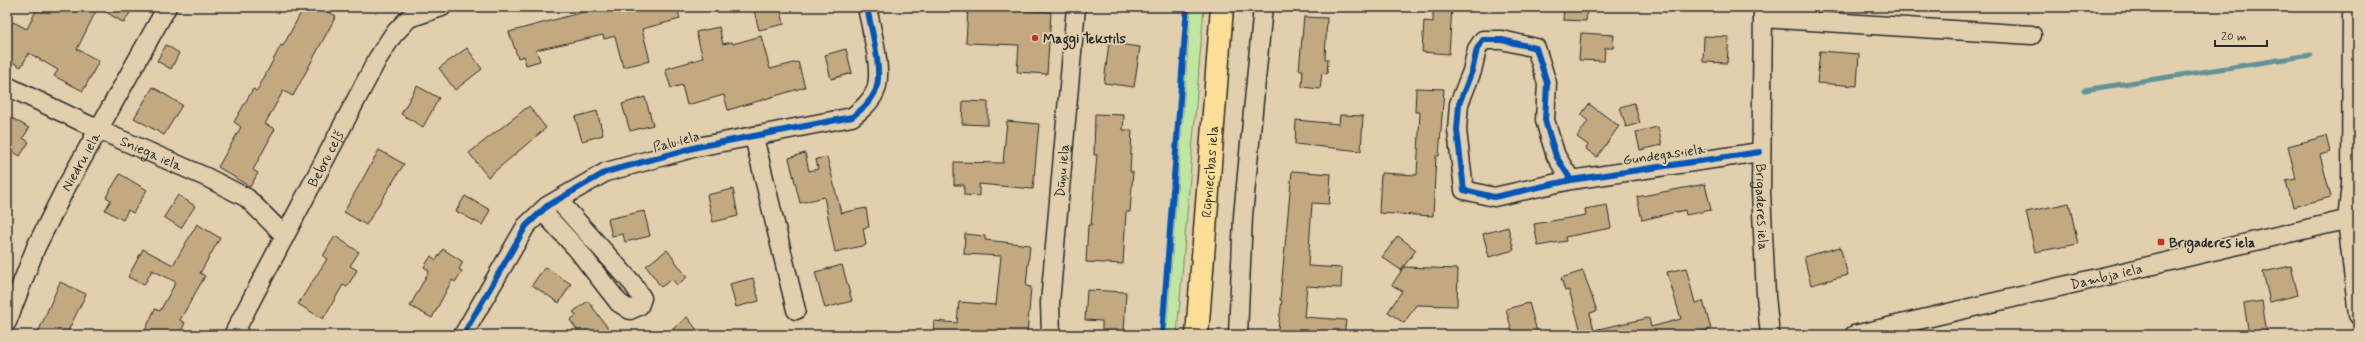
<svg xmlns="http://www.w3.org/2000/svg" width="2365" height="342" font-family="Mynerve,sans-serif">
  <rect width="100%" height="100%" fill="#e1cfad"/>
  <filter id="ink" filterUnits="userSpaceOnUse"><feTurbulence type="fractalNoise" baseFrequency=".025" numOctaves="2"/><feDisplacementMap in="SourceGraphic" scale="8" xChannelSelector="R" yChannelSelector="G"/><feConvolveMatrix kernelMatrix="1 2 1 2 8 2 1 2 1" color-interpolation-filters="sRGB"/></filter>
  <g filter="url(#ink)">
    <path fill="#c0e7a2" stroke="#768966" d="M1191,7H1204L1177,335H1166Z"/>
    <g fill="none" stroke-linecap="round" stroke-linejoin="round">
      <path stroke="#629297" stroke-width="5" d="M2084,90L2311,55"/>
    </g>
    <path fill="#c3a980" stroke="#2b2b2b" d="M38,7H133L124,23L98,7L77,49L99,61L83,91L54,76L58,70L29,53L21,67L7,59V33L13,22L27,29Z
      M304,7H319L336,16L293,96L283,91L265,124L275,129L253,170L258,173L250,187L218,167L241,127L234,122L253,89L257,91L281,45L283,46Z
      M594,7H677L680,19L642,29L650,61L623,67L615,36L604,39L603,35L536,50L540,61L526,65L524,56L518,58L509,32L587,11L586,9Z
      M753,7H780L784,24L759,30Z
      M968,7H1002V9L1051,12L1047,74L1017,72L1019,45L966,43Z
      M1433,7H1452L1449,54L1422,52L1424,21L1433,22Z
      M1564,7H1587L1586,21L1563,20Z
      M1304,17L1327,18L1325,59H1328L1327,74L1322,73L1320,89L1302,87L1303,70H1299Z
      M719,27L723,44L732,42L733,44L761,36L770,69L798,62L805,87L728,110L724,95L687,105L682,85L671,88L665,69L703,58L696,32Z
      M1581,33L1614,35L1613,48H1605L1604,61L1579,60Z
      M1704,36L1729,37L1727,63L1703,62Z
      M1109,43L1140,47L1134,87L1104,83Z
      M166,45L179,53L171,69L157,61Z
      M467,48L482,69L455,90L439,68Z
      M846,49L852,73L831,79L825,55Z
      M1820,51L1859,54L1857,86L1817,83Z
      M417,86L439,98L423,127L401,114Z
      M153,87L182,105L164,135L134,118Z
      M1416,88L1444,89L1439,156H1436L1433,216L1379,213L1381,173L1417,175L1420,112H1415Z
      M645,97L653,125L630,131L622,104Z
      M963,101L988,102V125L962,124Z
      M1634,103L1640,123L1626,127L1620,107Z
      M1589,104L1619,126L1597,157L1586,149L1588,145L1577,137L1588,121L1581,115Z
      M529,106L546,128L488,177L469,153Z
      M597,111L603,135L582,141L575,117Z
      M1095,114L1124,115L1123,130H1132L1130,172H1133L1130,212H1126L1123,264L1086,262L1088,225H1091L1097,155H1094Z
      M7,115L29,128L23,138L29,142L20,156L7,148Z
      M1340,115L1363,116L1361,151L1295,144L1296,120L1339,124Z
      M1007,121L1039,124L1033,189L979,184V196L964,195V185H954V162L1003,163Z
      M1658,127L1662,145L1640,150L1636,132Z
      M2326,136L2330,152L2320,155L2331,197L2293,207L2286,181L2296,179L2288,146Z
      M379,150L404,164L366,225L344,212Z
      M805,153L809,171L818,169L816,159L827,157L841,213L866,208L869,227L863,228L866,245L835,252L824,197L800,203L789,158Z
      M1292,171L1331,174L1329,204L1312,203L1308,266L1342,268L1341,288L1307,286L1304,317L1346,320L1344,335L1305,333V335H1277L1282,300H1280Z
      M120,174L147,190L133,213L128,210L123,220L105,210L111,200L106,197Z
      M1705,184L1711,210L1686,215L1685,210L1642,220L1637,197Z
      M733,189L738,216L713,222L707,195Z
      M178,195L195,206L181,228L164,217Z
      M465,196L490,210L482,225L456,211Z
      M2069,203L2078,244L2035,252L2026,212Z
      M1607,205L1611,228L1565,237L1566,241L1538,246L1534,224L1586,215L1585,209Z
      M644,211L650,236L625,242L623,234L612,236L608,219Z
      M197,224L220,238L200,273L205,276L180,320L185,323L179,335H143L155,309L160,311L176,282L152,270L144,285L128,277L143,249L173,265Z
      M1508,227L1514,250L1489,257L1483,234Z
      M965,234L985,236V240L1030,245L1026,286L1031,287L1027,335H933L934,321L957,323L959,302L996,305L1001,256L964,254Z
      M335,236L359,252L350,266L357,270L347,287L343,285L323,319L298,304L327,259L323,256Z
      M1398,236L1416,250L1401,270L1382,257Z
      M1840,247L1848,275L1811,285L1804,257Z
      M443,249L463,262L459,269L462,271L455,282L452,280L432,318L410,306L429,271L424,267L431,256L436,260Z
      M667,250L687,277L677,285L672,279L661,287L646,266Z
      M842,265L852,301L825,308L815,272Z
      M2291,266L2298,295L2270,302L2263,272Z
      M545,267L571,284L559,303L532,285Z
      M1404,267L1458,269L1457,306L1416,305L1404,323L1388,312L1402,291L1392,285Z
      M1686,268L1695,303L1703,301L1711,329L1689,335H1599L1598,329L1649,318L1651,327L1681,319L1667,272Z
      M1583,271L1597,311L1590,313L1595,335H1582L1569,290L1565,291L1561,278Z
      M753,278L759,301L736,307L730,284Z
      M60,282L86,294L66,335H37Z
      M1087,290L1126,292L1124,334L1102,333V321L1085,320Z
      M588,301L613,335H581L570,320L577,315L573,312Z
      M2262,301L2267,335H2249L2244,304Z
      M1529,303L1538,335H1513L1506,309Z
      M687,317L701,335H666Z"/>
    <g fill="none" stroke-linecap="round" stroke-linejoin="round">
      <g stroke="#2b2b2b" stroke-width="21">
        <g id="minor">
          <path id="s1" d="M1763,7L1761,191L1766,296L1770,335"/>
          <path d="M2352,7L2351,184L2347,220L2358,315"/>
          <path d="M1763,18L2032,35"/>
          <path id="s2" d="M7,86L99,130L206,177L247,198L285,236"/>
          <path d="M754,137L796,310"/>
          <path d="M1571,180L1556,156L1550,137L1545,120L1547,83L1536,48L1502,40H1483L1477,49L1472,71L1459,104L1457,130L1464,190L1494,197L1571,180L1760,152"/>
          <path d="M542,211L577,249L619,303L630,310L639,306L642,298L633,284L558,200"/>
          <path id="s3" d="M7,322L36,247L64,191L167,7"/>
          <path id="s4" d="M233,335L378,58L393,35L409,18L442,7"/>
          <path d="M463,335L526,226L547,206L606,172L697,147L852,117C861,110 870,103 875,92C884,73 871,29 867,7"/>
          <path id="s5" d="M1051,335L1050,303L1076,7"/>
          <path d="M1238,335L1243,216L1263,7"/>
          <path id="s6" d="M1854,335L2358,217"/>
        </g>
      </g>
      <g stroke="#2b2b2b" stroke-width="25">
        <g id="major">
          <path id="s7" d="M1197,335L1222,7"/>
        </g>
      </g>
      <use href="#minor" stroke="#e1cfad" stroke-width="18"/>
      <use href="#major" stroke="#fdde96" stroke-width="22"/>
      <g stroke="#e1cfad" stroke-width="8">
        <path id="cycleway" d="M1571,180L1556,156L1550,137L1545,120L1547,83L1536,48L1502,40H1483L1477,49L1472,71L1459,104L1457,130L1464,190L1494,197L1571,180L1760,152
          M463,335L526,226L547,206L606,172L697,147L852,117C861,110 870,103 875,92C884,73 871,29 867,7
          M1162,335L1187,7"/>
      </g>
      <use href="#cycleway" stroke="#0057b8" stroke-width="6"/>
    </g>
  </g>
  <g fill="#c8321e" stroke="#e1cfad" stroke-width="1.5">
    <circle cx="1035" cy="38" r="4"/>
    <rect x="2157" y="238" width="8" height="8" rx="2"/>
  </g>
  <g text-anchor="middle" stroke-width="4" stroke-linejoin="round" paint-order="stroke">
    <g font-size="14" font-weight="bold" fill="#2b2b2b" stroke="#e1cfad" text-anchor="start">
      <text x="1043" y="43">Maggi Tekstils</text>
      <text x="2169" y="247">Brigaderes iela</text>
    </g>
    <g font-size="14" fill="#2b2b2b" stroke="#e1cfad">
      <text transform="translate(676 141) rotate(-15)" y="5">Palu iela</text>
      <text dy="5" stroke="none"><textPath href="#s2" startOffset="159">Sniega iela</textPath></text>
      <text transform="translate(1664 154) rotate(-8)" y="5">Gundegas iela</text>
      <text dy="5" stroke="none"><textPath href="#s4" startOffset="199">Bebru ceļš</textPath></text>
      <text dy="5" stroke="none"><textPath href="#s3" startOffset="177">Niedru iela</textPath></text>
      <text dy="5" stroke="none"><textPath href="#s5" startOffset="165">Dūņu iela</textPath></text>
      <text dy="5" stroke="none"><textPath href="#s7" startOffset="164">Rūpniecības iela</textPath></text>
      <text dy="5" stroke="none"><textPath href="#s1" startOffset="200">Brigaderes iela</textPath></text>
      <text dy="5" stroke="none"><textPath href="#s6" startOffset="259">Dambja iela</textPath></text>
    </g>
  </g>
  <rect width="2365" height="342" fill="none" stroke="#e1cfad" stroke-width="24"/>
  <rect x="12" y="12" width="2341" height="318" fill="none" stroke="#2b2b2b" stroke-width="1.5" filter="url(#ink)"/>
  <path d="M2215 40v6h52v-6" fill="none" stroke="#2b2b2b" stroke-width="2"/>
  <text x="2221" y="40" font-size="12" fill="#2b2b2b" stroke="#e1cfad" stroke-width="3" paint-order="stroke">20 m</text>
</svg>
